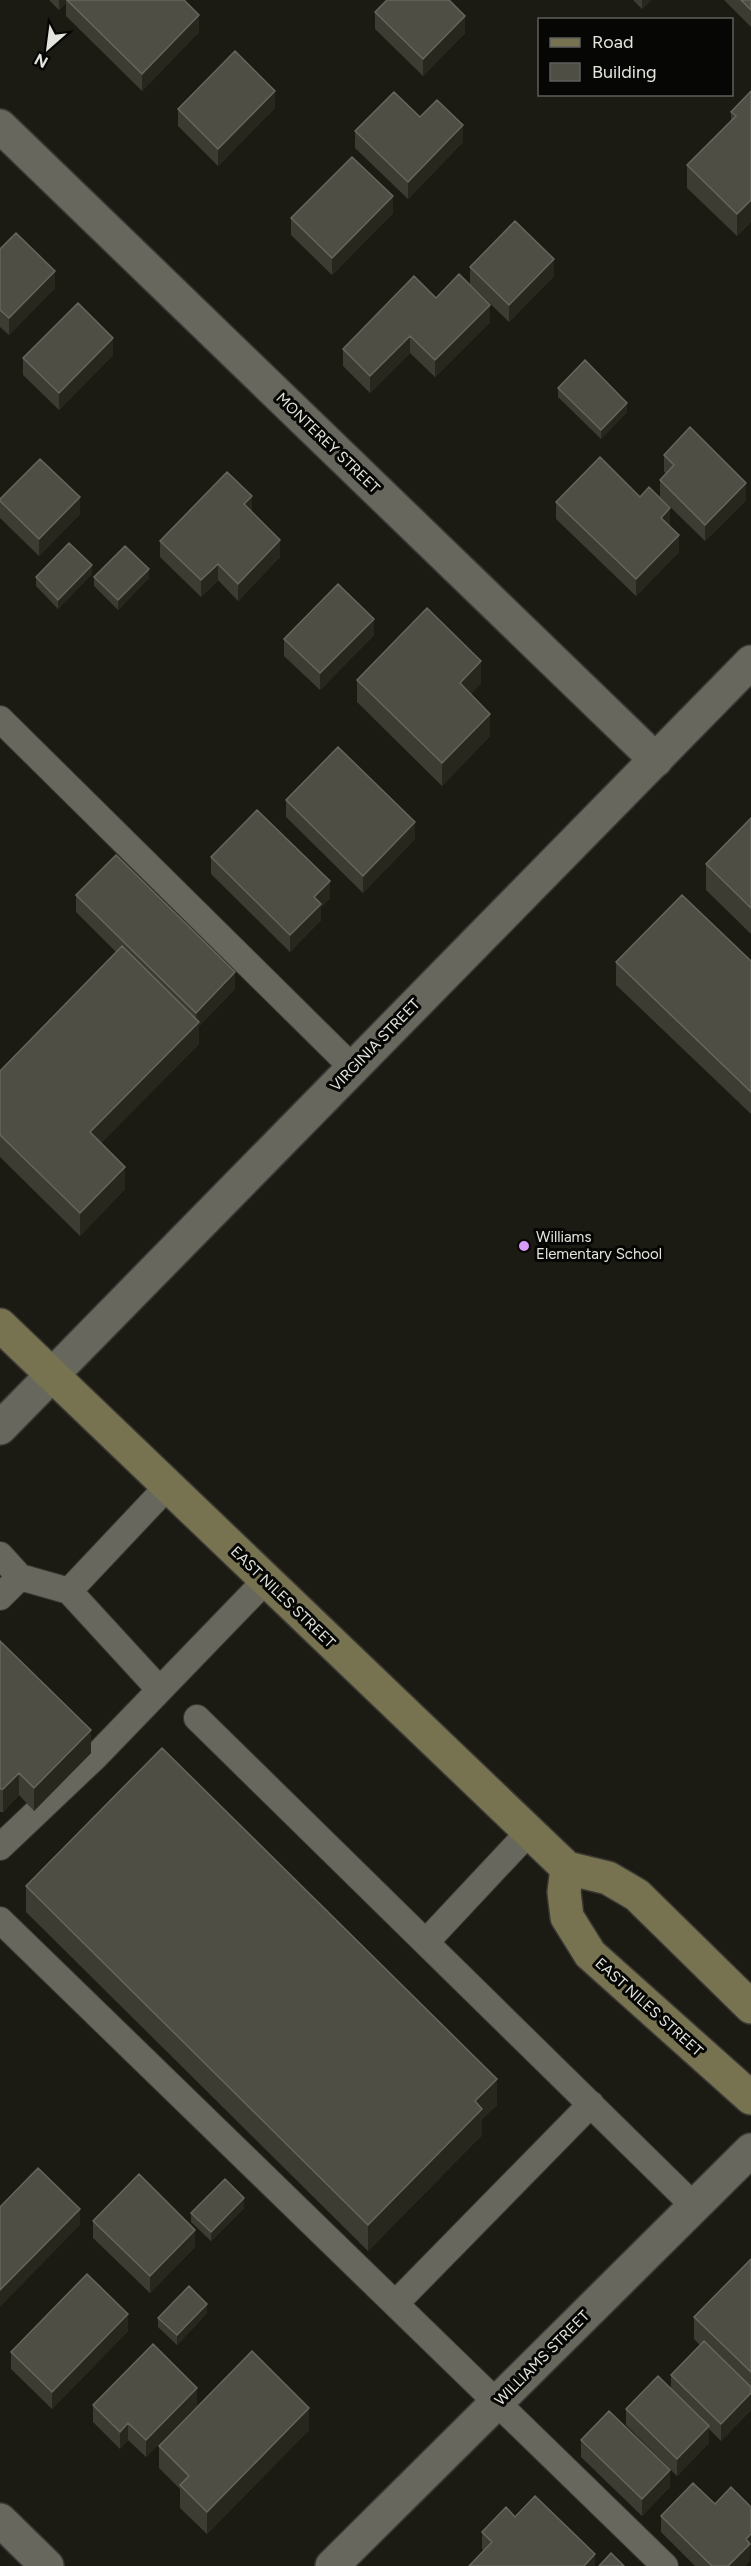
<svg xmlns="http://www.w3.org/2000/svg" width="751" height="2566" font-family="Figtree,sans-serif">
  <rect width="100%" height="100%" fill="#1c1b13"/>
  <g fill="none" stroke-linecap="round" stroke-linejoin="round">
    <g stroke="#383733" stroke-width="28">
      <path id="service" d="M0,719L353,1068
        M0,1555L20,1577L69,1591L159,1689
        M69,1591L168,1486
        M0,1597L20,1577
        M197,1718L694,2206
        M0,1847L96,1756L266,1580
        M0,1920L665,2566
        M426,1942L529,1832
        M396,2303L591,2104"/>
    </g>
    <g stroke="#383733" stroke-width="36">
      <path id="minor" d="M0,126L656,760
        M0,1428L52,1375
        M0,2520L47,2566
        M332,2566L751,2150"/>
    </g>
    <g stroke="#383733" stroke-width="36">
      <path id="tertiary" d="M52,1375L751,662"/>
    </g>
    <g stroke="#383733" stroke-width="36">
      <path id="secondary" d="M0,1325L567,1868L608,1878L637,1895L751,2007
        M567,1868L564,1892L567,1917L590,1954L751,2098"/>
    </g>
    <use href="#service" stroke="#68675d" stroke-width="26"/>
    <use href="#minor" stroke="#68675d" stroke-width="33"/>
    <use href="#tertiary" stroke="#68675d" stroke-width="33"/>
    <use href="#secondary" stroke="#777351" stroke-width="33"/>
  </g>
  <path fill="#3d3c33" d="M49,0H184L199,32L142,91L66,16V3L59,10Z
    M633,0H651L642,9Z
    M724,0H751V27Z
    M375,12L465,33L423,76L375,29Z
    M751,91V222L737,236L687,188V165L731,121V112Z
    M275,108L218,166L178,126V109Z
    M355,131L463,142L408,199L355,148Z
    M393,213L332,275L291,235V218Z
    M0,249L55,288L9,335L0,327Z
    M470,267L554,276L509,322L470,284Z
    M436,298L490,322L435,377L410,353L370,393L343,366V349Z
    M113,355L59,410L23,375V358Z
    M558,388L627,412L601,439L558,397Z
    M664,455L746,500L705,541L660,497V480L666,473L664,472Z
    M640,497L670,524L669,526L679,552L636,596L556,519V502Z
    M0,499L80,514L39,556L0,518Z
    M252,512L280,557L238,601L218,580L201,597L160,557V541Z
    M92,574L58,609L36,586V577Z
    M94,577L149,578L118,610L94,586Z
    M374,635L320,690L284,656V639Z
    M357,680L481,683L471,694L490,736L442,786L357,702Z
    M286,800L415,839L363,893L286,817Z
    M751,818V934L706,890V864Z
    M211,857L330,898L321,907V920L290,952L211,874Z
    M76,895L235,989L199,1026V1044L101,1143L125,1189L80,1236L0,1157V1071L116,952L76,912Z
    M751,961V1114L616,985V962Z
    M0,1641L91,1753L34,1811L19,1795L3,1812H0Z
    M26,1886L497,2105L482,2119V2135L368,2251L26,1912Z
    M244,2208L211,2241L191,2222V2213Z
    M93,2221L195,2247L150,2293L93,2238Z
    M751,2259V2410L721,2441L709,2429V2443L677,2476L626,2425V2409L671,2388V2375L700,2345L694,2339V2317Z
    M207,2313L177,2345L158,2327V2318Z
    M128,2331L52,2409L11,2369V2352Z
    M93,2405H197L146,2457L128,2440L120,2449L93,2422Z
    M309,2430L207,2534L180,2508V2489L159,2468V2446Z
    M581,2440L670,2487L642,2516L581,2457Z
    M715,2504L750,2552V2560L745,2566H695L661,2532V2516Z
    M515,2517L595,2566L484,2551L482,2549V2532Z"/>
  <path fill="#28271e" d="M59,0H66V3L59,10Z
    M642,0H651L642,9Z
    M199,15V32L142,91V74Z
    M465,16V33L423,76V59Z
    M275,91V108L218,166V149Z
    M463,125V142L408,199V182Z
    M393,196V213L332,275V258Z
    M751,200V222L737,236V214Z
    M554,259V276L509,322V305Z
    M55,271V288L9,335V318Z
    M490,305V322L435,377V360Z
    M410,336V353L370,393V376Z
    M113,338V355L59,410V393Z
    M627,403V412L601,439V430Z
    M746,483V500L705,541V525Z
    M252,496V513L244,504Z
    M80,497V514L39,556V539Z
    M670,508V524L661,534V518Z
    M679,535V552L636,596V579Z
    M280,540V557L238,601V584Z
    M218,564V580L201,597V580Z
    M92,565V574L58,609V600Z
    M149,569V578L118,610V600Z
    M374,619V635L320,690V673Z
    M481,661V683L460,706V683Z
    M490,714V736L442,786V763Z
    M415,822V839L363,893V876Z
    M330,881V898L321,907V920L290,952V935L314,897Z
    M235,972V989L199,1026V1044L90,1154V1132L196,1025V1013Z
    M125,1167V1189L80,1236V1213Z
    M91,1730V1753L34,1811V1788Z
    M19,1773V1795L3,1812V1789Z
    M497,2079V2105L482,2119V2135L368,2251V2225L475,2101Z
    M244,2198V2208L211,2241V2232Z
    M80,2209V2225L0,2307V2290Z
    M195,2230V2247L150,2293V2276Z
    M207,2304V2313L177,2345V2335Z
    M128,2314V2331L52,2409V2392Z
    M197,2388V2405L146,2457V2440Z
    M751,2393V2410L721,2441V2424Z
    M309,2408V2430L207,2534V2512Z
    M128,2423V2440L120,2449V2432Z
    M709,2426V2443L677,2476V2459Z
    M670,2470V2487L642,2516V2499Z
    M751,2534L750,2560L745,2566H728L746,2539Z
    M595,2554V2566H584Z"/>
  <path fill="#4f4e45" stroke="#66665e" stroke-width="1.5" d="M67,0H184L199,15L142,74Z
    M387,0H449L465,16L423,59L375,12Z
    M741,0H751V10Z
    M235,51L275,91L218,149L178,109Z
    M751,91V200L737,214L687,165L736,116L731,112Z
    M394,92L420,117L437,100L463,125L408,182L355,131Z
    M352,157L393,196L332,258L291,218Z
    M515,221L554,259L509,305L470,267Z
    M16,233L55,271L9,318L0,310V249Z
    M459,274L490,305L435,360L410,336L370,376L343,349L414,276L436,298Z
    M78,303L113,338L59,393L23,358Z
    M585,360L627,403L601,430L558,388Z
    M690,427L746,483L705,525L660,480L674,465L664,455Z
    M600,457L640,497L649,487L670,508L661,518L679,535L636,579L556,502Z
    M40,459L80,497L39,539L0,501V499Z
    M227,472L252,496L244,504L280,540L238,584L218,564L201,580L160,541Z
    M69,543L92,565L58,600L36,577Z
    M125,546L149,569L118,600L94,577Z
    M338,584L374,619L320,673L284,639Z
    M427,608L481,661L460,683L490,714L442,763L357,680Z
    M338,747L415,822L363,876L286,800Z
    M257,810L330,881L314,897L321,904L290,935L211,857Z
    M751,818V908L706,864Z
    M116,855L235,972L196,1013L76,895Z
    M682,895L751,961V1092L616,962Z
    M122,946L199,1022L90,1132L125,1167L80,1213L0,1135V1071Z
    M0,1641L91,1730L34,1788L19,1773L3,1789H0Z
    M162,1748L497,2079L475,2101L482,2109L368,2225L26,1886Z
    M38,2168L80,2209L0,2290V2207Z
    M139,2174L195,2230L150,2276L93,2221Z
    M225,2179L244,2198L211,2232L191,2213Z
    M751,2259V2372L694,2317Z
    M87,2274L128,2314L52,2392L11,2352Z
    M189,2286L207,2304L177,2335L158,2318Z
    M704,2341L751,2387V2393L721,2424L671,2375Z
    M153,2344L197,2388L146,2440L128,2423L120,2432L93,2405Z
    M252,2351L309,2408L207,2512L180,2485L189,2476L159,2446Z
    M658,2376L709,2426L677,2459L626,2409Z
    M609,2411L670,2470L642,2499L581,2440Z
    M693,2483L715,2504L731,2487L751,2507V2534L746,2539L750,2544L728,2566H712L661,2516Z
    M535,2496L595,2554L584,2566H469L492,2542L482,2532L506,2507L515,2517Z
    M611,2553L624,2566H599Z"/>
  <circle fill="#d79bf9" stroke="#060604" stroke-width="2" cx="524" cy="1246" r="6"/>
  <g text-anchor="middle" stroke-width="6" stroke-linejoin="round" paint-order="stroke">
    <g font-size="15" fill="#e5e5df" stroke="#060604">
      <text transform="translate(328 443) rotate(44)" y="5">MONTEREY STREET</text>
      <text transform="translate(375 1045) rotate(-46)" y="5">VIRGINIA STREET</text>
      <text transform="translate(283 1597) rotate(44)" y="5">EAST NILES STREET</text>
      <text transform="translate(649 2007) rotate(42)" y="5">EAST NILES STREET</text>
      <text transform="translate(542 2358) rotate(-45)" y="5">WILLIAMS STREET</text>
    </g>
    <g font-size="15" fill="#e5e5df" stroke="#060604" text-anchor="start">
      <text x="536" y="1242">Williams<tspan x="536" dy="17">Elementary School</tspan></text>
    </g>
  </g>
  <rect x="538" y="18" width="195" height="78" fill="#060604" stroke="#5f5f5c" stroke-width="1.5"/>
  <rect x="550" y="38" width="30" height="9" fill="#777351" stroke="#5f5f5c" stroke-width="1.5"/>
  <text x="592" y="48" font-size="18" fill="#e5e5df">Road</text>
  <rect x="550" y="63" width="30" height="18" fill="#4f4e45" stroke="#5f5f5c" stroke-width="1.5"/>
  <text x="592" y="78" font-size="18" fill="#e5e5df">Building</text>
  <g transform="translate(48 48) rotate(208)" stroke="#060604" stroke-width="4.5" paint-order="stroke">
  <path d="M0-4.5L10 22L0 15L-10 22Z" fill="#e5e5df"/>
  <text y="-9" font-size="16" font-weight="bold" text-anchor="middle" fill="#e5e5df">N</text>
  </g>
</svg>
